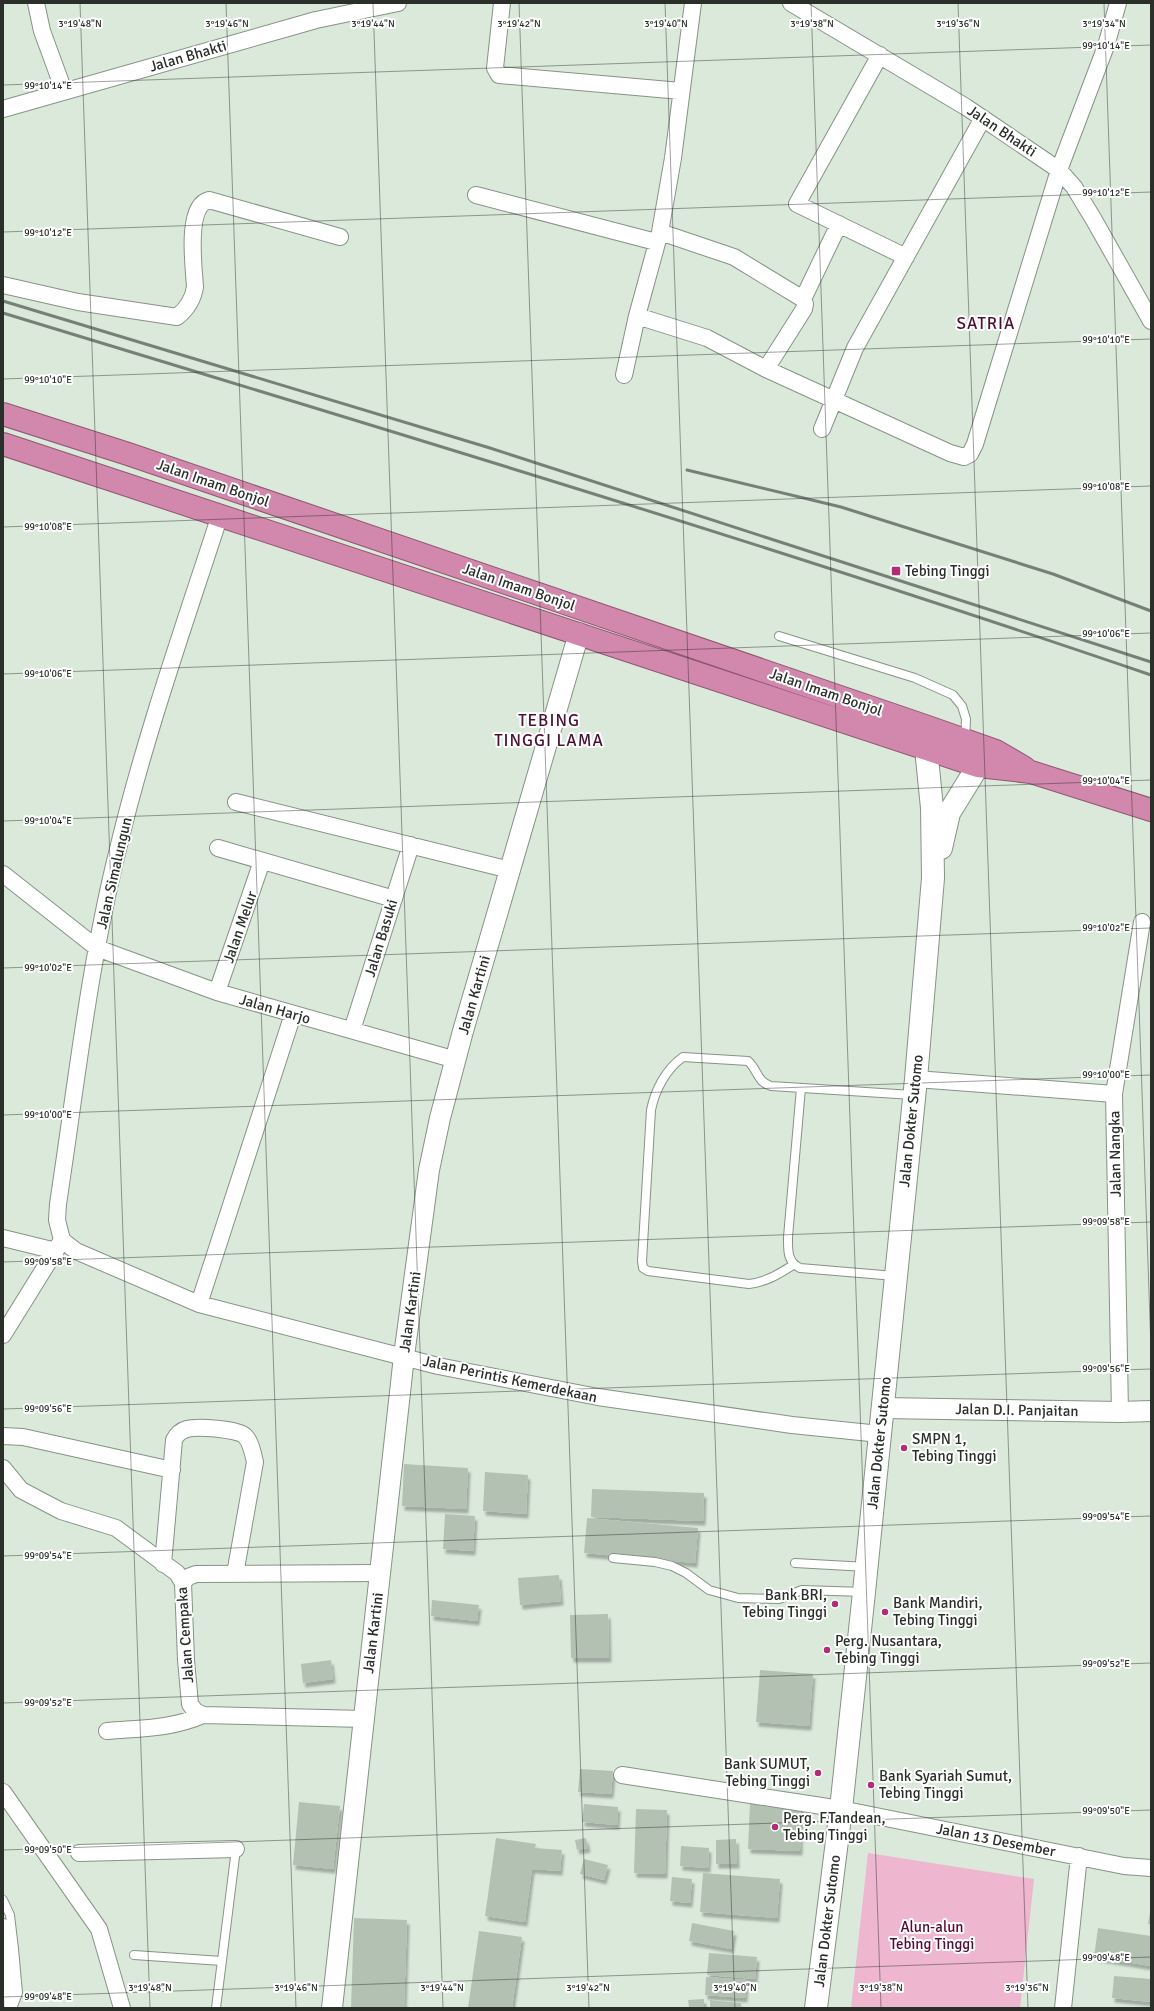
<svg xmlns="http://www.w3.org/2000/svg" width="1154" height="2011" font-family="Signika,sans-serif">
  <defs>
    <filter id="shadow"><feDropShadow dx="2.5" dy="4.5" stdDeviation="1" flood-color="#0004"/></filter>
  </defs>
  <rect width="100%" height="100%" fill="#dbe9db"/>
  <path fill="#eeb6cf" d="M868,1853L1034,1879L1020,2008H851Z"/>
  <path fill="#b3c1b3" filter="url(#shadow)" d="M404,1464L468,1468L466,1509L402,1506Z
    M485,1472L528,1475L526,1514L483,1511Z
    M592,1489L704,1493L703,1521L591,1517Z
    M445,1514L475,1516L473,1551L443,1549Z
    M587,1518L698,1528L695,1563L584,1553Z
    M559,1575L561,1601L520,1605L518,1578Z
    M432,1600L479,1605L477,1621L431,1616Z
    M608,1614L609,1658H571L570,1615Z
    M331,1660L333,1679L303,1683L301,1664Z
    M760,1670L813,1674L809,1726L756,1722Z
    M580,1769L613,1771L611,1794L578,1792Z
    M299,1802L340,1806L333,1869L293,1865Z
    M750,1803L801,1805L800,1851L748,1849Z
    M584,1804L618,1807L617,1825L582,1822Z
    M636,1809L667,1810L665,1874L634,1873Z
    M496,1838L536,1844L535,1848L562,1850L560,1871L532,1869L525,1922L485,1916Z
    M586,1838L588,1848L577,1850L575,1840Z
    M736,1839L737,1864H716V1840Z
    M681,1846L709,1848L708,1868L680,1866Z
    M584,1859L608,1865L604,1880L580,1874Z
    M703,1873L780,1879L777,1918L700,1912Z
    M672,1877L692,1879L690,1903L670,1901Z
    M1150,1912H1151V1924H1148Z
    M354,1918L407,1920L404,2008H351Z
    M692,1923L734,1931L731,1949L689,1941Z
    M1098,1928L1151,1936V1966L1094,1957Z
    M479,1931L522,1937L512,2008H468Z
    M709,1953L757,1957L755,1979L707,1975Z
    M1114,1976L1151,1979V2002L1112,1998Z
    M706,1977L746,1980L745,1998L705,1995Z
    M704,1999V2006L689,2007L688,2000Z
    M710,2000L741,2003V2008H710Z"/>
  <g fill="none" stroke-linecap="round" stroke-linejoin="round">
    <g stroke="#869386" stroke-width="10">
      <path id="service" d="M779,636L915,678L953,695L962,706L966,719L965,740
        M801,1088L788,1237C788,1250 787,1262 800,1268L895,1276
        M793,1265C779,1274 766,1282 749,1284L648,1271L643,1268L642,1261L651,1110C655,1090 666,1069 683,1057L748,1061C758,1070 757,1082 771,1086L913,1095
        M613,1558L655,1562L672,1566L686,1573L709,1590L738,1598L779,1599L802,1590L864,1592
        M795,1563L867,1567
        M3,1900L10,1915L14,1949L18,1993L13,2006
        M134,1955L222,1961
        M216,2008L236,1849"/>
    </g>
    <g stroke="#869386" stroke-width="18">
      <path id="minor" d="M36,3L42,31L64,91
        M502,3L495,68L499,75L681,91
        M791,3L966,107L1059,170L1074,187L1094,220L1151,321
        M880,55L797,204L906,257
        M3,109L316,20L398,3
        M476,195L656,242
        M660,232L734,257L803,299L805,304L804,309L766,369
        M3,285L78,302L177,317C187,309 193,300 195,287C194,268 185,206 209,200L340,237
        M803,299L839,224
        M637,316L707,338L766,369L950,453L964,457L970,454L975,444L1059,170L1106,46L1118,3
        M624,375L637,316L660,232L673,158L693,3
        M822,429L855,348L983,118
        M236,802L510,870
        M218,848L394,899
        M3,874L97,948L217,992L456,1060
        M217,992L262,861
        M352,1030L411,845
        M916,1079L1114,1094
        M3,1238L56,1251
        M62,1240L76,1251L199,1304L438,1366L598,1397L792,1425L880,1434
        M62,1240L57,1220L58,1204C76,1086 89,965 118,849C145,736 184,626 220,515
        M199,1304L293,1014
        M3,1335L62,1240
        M1120,1412L1114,1094L1142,922
        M3,1436L23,1437L172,1470
        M3,1468L21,1490L61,1511L116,1528L177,1573L183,1583L186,1660L190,1704L195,1711L203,1715L364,1719
        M163,1564L174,1440C177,1434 180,1431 187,1429C197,1426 238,1429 245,1436C251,1442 253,1454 255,1462L235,1574
        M183,1583L188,1577L196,1574L380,1573
        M107,1731C141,1728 171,1729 203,1715
        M622,1775L841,1809L1124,1866L1151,1868
        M3,1792L99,1929L122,2008
        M79,1853L236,1849
        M3,1927L9,2008
        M1063,2008L1079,1856"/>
    </g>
    <g stroke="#869386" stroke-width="22">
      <path id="tertiary" d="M883,1408L1120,1412L1151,1411
        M332,2008L404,1356L429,1170L440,1118L463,1031L579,633"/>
    </g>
    <g stroke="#869386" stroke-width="24">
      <path id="secondary" d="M941,848L949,813L978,766L986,749
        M816,2008L841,1809L864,1592L916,1079L933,878L932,808L926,748L927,732"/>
    </g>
    <g stroke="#8f5672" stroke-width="24">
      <path id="trunk" d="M3,414L128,454L928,727L996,751L1025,768
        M3,444L978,766L1031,772L1151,810"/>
    </g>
    <use href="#service" stroke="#fff" stroke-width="8"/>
    <use href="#minor" stroke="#fff" stroke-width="16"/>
    <use href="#tertiary" stroke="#fff" stroke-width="20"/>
    <use href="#secondary" stroke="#fff" stroke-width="22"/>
    <use href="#trunk" stroke="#d288ac" stroke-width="22"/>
    <path stroke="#778077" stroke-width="3" d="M3,301L490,448L1151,662
      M3,313C387,430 771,545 1151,675
      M687,470L841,507L1053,574L1151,611"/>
  </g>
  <path fill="none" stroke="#2a2f2a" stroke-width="1" stroke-opacity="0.45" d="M80,3L150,2008M226,3L296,2008M373,3L443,2008M519,3L589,2008M665,3L735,2008M811,3L881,2008M958,3L1028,2008M1104,3L1151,1349M3,85L1151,45M3,232L1151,192M3,379L1151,339M3,527L1151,486M3,674L1151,633M3,821L1151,780M3,968L1151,928M3,1115L1151,1075M3,1262L1151,1222M3,1409L1151,1369M3,1556L1151,1516M3,1703L1151,1663M3,1850L1151,1810M3,1988L4,2008M3,1997L1151,1957"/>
  <g fill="#b02e78" stroke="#fff" stroke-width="1.5">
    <rect x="891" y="566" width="10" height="10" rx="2"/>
    <circle cx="904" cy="1448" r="4"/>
    <circle cx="835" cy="1604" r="4"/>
    <circle cx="885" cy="1612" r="4"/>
    <circle cx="827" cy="1650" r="4"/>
    <circle cx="818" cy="1773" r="4"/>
    <circle cx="871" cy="1785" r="4"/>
    <circle cx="775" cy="1827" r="4"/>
  </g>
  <g text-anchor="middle" stroke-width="4" stroke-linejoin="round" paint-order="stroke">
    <g font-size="15" fill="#2a2f2a" stroke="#fff">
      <text transform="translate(188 56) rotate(-16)" y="5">Jalan Bhakti</text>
      <text transform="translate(1002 131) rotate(34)" y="5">Jalan Bhakti</text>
      <text transform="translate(213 483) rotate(19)" y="5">Jalan Imam Bonjol</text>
      <text transform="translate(519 587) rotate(19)" y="5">Jalan Imam Bonjol</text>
      <text transform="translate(826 692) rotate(19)" y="5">Jalan Imam Bonjol</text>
      <text transform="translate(114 873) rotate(-77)" y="5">Jalan Simalungun</text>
      <text transform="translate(240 927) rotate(-71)" y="5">Jalan Melur</text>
      <text transform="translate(381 938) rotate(-73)" y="5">Jalan Basuki</text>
      <text transform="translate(474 995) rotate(-74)" y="5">Jalan Kartini</text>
      <text transform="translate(275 1009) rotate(16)" y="5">Jalan Harjo</text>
      <text transform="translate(911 1121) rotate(-84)" y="5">Jalan Dokter Sutomo</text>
      <text transform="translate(1115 1154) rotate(-91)" y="5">Jalan Nangka</text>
      <text transform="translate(410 1312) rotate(-82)" y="5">Jalan Kartini</text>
      <text transform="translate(510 1379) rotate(12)" y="5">Jalan Perintis Kemerdekaan</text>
      <text transform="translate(1017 1410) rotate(1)" y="5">Jalan D.I. Panjaitan</text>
      <text transform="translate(879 1443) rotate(-84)" y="5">Jalan Dokter Sutomo</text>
      <text transform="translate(373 1633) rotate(-83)" y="5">Jalan Kartini</text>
      <text transform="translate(185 1635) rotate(-94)" y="5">Jalan Cempaka</text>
      <text transform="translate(996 1840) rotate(11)" y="5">Jalan 13 Desember</text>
      <text transform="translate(827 1921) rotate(-83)" y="5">Jalan Dokter Sutomo</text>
    </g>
    <g font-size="15" fill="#2a2f2a" stroke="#fff" text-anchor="start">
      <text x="905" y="576">Tebing Tinggi</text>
      <text x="912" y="1444">SMPN 1,<tspan x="912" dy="17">Tebing Tinggi</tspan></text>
      <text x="827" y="1600" text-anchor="end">Bank BRI,<tspan x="827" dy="17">Tebing Tinggi</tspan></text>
      <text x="893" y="1608">Bank Mandiri,<tspan x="893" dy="17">Tebing Tinggi</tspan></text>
      <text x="835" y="1646">Perg. Nusantara,<tspan x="835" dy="17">Tebing Tinggi</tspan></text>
      <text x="810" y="1769" text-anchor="end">Bank SUMUT,<tspan x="810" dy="17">Tebing Tinggi</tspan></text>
      <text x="879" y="1781">Bank Syariah Sumut,<tspan x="879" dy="17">Tebing Tinggi</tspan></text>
      <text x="783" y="1823">Perg. F.Tandean,<tspan x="783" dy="17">Tebing Tinggi</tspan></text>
    </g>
    <g font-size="15" fill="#550836" stroke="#fff">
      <text x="932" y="1932">Alun-alun<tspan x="932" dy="17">Tebing Tinggi</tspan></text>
    </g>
    <g font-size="17" letter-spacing="1" fill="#4d0f32" stroke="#fff">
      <text x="986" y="329">SATRIA</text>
      <text x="549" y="726">TEBING<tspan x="549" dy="20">TINGGI LAMA</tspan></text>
    </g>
  </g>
  <g font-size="10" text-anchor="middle" fill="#2a2f2a" stroke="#fff" stroke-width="4" stroke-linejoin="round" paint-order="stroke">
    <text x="80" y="27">3°19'48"N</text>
    <text x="227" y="27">3°19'46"N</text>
    <text x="373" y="27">3°19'44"N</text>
    <text x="519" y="27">3°19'42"N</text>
    <text x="666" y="27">3°19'40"N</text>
    <text x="812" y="27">3°19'38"N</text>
    <text x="958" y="27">3°19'36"N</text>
    <text x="1104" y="27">3°19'34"N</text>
    <text x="1106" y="49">99°10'14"E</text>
    <text x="48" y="89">99°10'14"E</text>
    <text x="1106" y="196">99°10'12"E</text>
    <text x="48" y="236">99°10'12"E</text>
    <text x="1106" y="343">99°10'10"E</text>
    <text x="48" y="383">99°10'10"E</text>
    <text x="1106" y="490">99°10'08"E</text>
    <text x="48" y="530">99°10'08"E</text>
    <text x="1106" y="637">99°10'06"E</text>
    <text x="48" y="677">99°10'06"E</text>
    <text x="1106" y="784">99°10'04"E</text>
    <text x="48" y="824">99°10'04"E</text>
    <text x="1106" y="931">99°10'02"E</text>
    <text x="48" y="971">99°10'02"E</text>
    <text x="1106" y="1078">99°10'00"E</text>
    <text x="48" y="1118">99°10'00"E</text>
    <text x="1106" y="1225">99°09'58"E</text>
    <text x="48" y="1265">99°09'58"E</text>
    <text x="1106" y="1372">99°09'56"E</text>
    <text x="48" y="1412">99°09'56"E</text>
    <text x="1106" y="1520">99°09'54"E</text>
    <text x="48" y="1559">99°09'54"E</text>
    <text x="1106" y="1667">99°09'52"E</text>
    <text x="48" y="1706">99°09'52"E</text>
    <text x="1106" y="1814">99°09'50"E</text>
    <text x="48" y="1853">99°09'50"E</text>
    <text x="1106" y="1961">99°09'48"E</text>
    <text x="150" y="1991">3°19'48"N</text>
    <text x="296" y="1991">3°19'46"N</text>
    <text x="442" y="1991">3°19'44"N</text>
    <text x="588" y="1991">3°19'42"N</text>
    <text x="735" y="1991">3°19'40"N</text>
    <text x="881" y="1991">3°19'38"N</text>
    <text x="1027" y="1991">3°19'36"N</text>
    <text x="48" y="2000">99°09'48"E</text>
  </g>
  <rect width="1154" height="2011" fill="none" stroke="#2a2f2a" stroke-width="8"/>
</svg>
